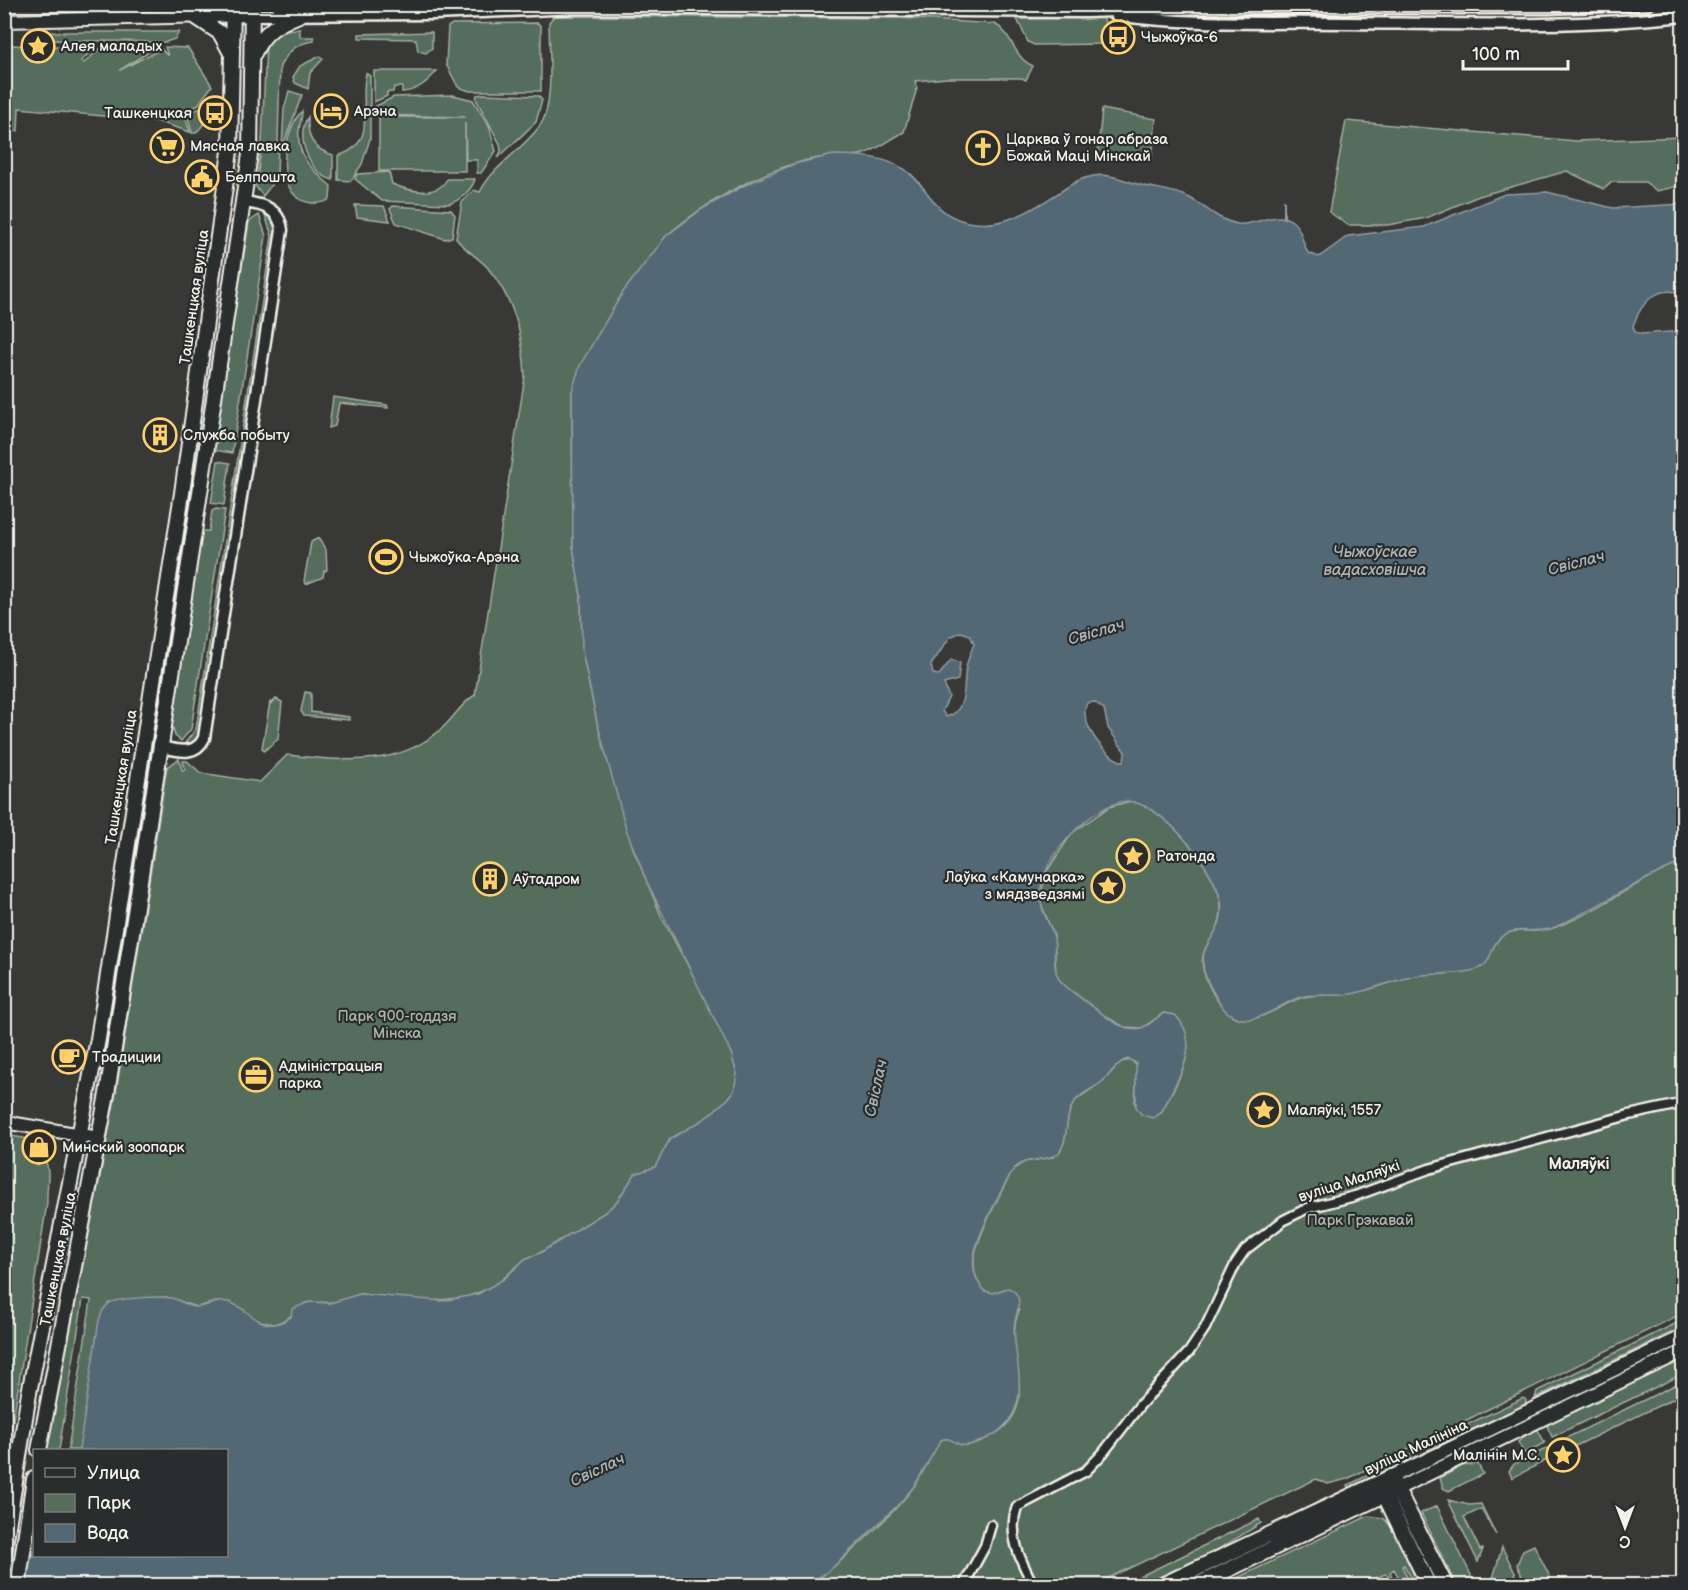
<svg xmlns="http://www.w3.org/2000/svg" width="1688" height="1590" font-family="'Balsamiq Sans',sans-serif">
  <rect width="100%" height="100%" fill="#383836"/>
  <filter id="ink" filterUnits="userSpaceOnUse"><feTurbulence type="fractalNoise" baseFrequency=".0167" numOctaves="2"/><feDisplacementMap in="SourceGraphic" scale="12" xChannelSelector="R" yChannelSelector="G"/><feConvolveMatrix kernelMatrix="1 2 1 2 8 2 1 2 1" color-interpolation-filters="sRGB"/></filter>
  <g filter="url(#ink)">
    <path fill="#556d5b" stroke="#a4afa2" stroke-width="1.5" d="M554,16L900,18L995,24C1013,34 1014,59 1033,66L1026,80L1022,78H947L915,81L917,88L904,132C891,139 873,153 859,155C840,158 822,155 804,161C754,174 705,203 666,236L572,391L573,546L581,596L582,651L597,722L633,848L662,918L717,1019L731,1053L737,1074L734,1091L728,1099L703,1120L670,1139L655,1167L635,1174L618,1200L607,1211L540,1253L525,1259L495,1286L467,1297L432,1301L360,1294L336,1302L305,1303L286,1320L274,1324L255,1320L239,1307L216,1302L197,1307L166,1297L109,1303L80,1450H68L91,1300L83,1299L59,1450H47L115,1098L167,767L179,759L182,770H185L183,761H187L201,773L260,782L287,755C340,760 395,769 439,731C453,720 460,704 475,695L525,376C523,334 514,299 487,267C478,257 463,249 456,238L462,202L474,190L480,192C494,165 521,151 539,127C555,107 549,48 549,22Z
      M1103,18L1108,28L1105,44L1034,45L1028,42L1017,19Z
      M538,23L541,27V91H470L458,87L446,64L448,27L452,24Z
      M300,29V37H314V41C296,43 289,51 280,66L277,178L263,196L256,187L262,141L266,44L274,34L283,30Z
      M42,32H179L175,39L166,42L44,40L41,38Z
      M432,32V48L426,53L418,51L416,39L359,38V34Z
      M5,45L96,47L81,61L84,63L104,45L158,46L120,70L161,49L168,56L165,47L188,48L212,86L197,106L186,109L184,113L190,132L156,121L19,108L18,131L5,130Z
      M320,56L323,59L310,73L308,89L295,83L293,77L300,66Z
      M374,71H437C427,82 418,91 402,92V87H394L393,92H387V96L374,102Z
      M366,73L370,76V139L362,164L351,181L338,180V156C380,143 358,105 366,73Z
      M289,91L302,95L282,148L284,109Z
      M482,94L538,96L542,100L536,122L498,158L501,151L500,144L476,99L477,95Z
      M453,95L473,100L489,126L496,151L481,173H477V160H466L465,123V171H379V117H465L374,115V107L394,97Z
      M213,104V113L196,133H192L187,113Z
      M1102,109L1156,119L1152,156L1097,161Z
      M302,111C302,118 300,124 299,130C296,156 313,171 331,186L330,199C323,204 315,204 307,202C273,194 283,130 302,111Z
      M308,117C307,137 312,149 333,155V180C310,175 294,136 308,117Z
      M1346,121L1576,141L1683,137V185L1657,191L1645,182H1612L1604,189L1567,171L1479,196L1426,218L1388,225H1348L1329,212Z
      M389,172L392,184C408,191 437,198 447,179H475C472,190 460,201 448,204L382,201L355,179L357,174Z
      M355,205L384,206L390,221L357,217Z
      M393,206L451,210L455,215L452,237L445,239L396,223L390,209Z
      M259,215L266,236L232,453L213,450L249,222Z
      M265,215L273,218L278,231L201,735L195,743H185L196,729L272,236Z
      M333,397L387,405L388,408L339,403L335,426L329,428Z
      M218,461L230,463L224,505L211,503Z
      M216,509L225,510L191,729L181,741L175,736L172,725L202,531H209L212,511Z
      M318,538L326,550L327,570L324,571L323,577L306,584L304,581L311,542Z
      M305,692L311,693V712L349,717V720L304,716L301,711Z
      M276,699L282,702L278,739L264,751L262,748L270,702L272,703Z
      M1131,801C1164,805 1220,874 1221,906C1223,946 1183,943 1214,995C1219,1003 1226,1014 1236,1017C1260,1026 1282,1002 1304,997C1320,993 1337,997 1353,993C1376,989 1396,979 1419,975C1436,973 1457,975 1473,970C1494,964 1489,942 1505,934C1518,927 1535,934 1550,929C1597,914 1636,879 1683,862V1313L1347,1479L1328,1484L1316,1479L1094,1585L805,1586C832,1574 898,1509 915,1485C925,1470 931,1454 941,1440C950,1435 953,1443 962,1445C969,1447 986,1439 993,1435C1045,1406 1001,1350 1019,1311L1005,1289L993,1293L984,1291C977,1282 973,1272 974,1260C975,1241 1003,1187 1014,1169L1024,1162L1053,1157L1064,1143L1069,1112L1075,1101L1104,1080L1121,1062L1131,1060L1137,1066L1135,1104L1161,1113C1176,1084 1204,1045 1175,1015L1164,1013L1142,1028L1124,1027L1105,1016L1061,983L1056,975L1054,936L1040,901L1045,874L1072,833L1109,807Z
      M5,1135L35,1140L27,1152L37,1165L45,1160C51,1171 46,1190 47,1203L5,1471Z
      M1683,1320V1327L1535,1398L1537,1391Z
      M1683,1358V1374L1552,1437L1547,1426L1551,1422Z
      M1683,1381V1394L1559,1454L1554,1444Z
      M1523,1398L1526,1400L1525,1405L1428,1450L1426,1444Z
      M1538,1430L1545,1443L1524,1453L1518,1442L1530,1431Z
      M1548,1448L1553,1457L1512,1478L1509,1471L1514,1464Z
      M1414,1452L1416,1458L1350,1490L1348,1485Z
      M1478,1464L1483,1474L1449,1491L1443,1488L1440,1478L1462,1466Z
      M1448,1500L1469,1505L1481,1504L1496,1535L1481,1509L1464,1517L1480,1550L1483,1549L1478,1562Z
      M1437,1506L1471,1575L1469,1585H1456L1421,1513Z
      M1368,1516L1383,1518L1394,1529L1420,1585H1415L1404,1565L1402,1566L1411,1585H1403L1394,1569L1390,1572L1393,1579L1385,1574L1361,1585L1220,1586Z
      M1259,1519L1261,1523C1224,1546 1166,1586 1122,1585Z
      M1534,1545L1554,1585H1526L1517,1565L1523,1550Z
      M1502,1547L1521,1585H1491Z"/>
    <path fill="#526775" stroke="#939ea3" stroke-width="1.5" fill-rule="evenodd" d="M833,155C857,155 883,156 904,169C917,177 925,191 935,203C955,226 988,228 1015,217C1038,208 1058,192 1079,180C1111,168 1121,182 1150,187C1164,190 1177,191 1190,198C1206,207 1219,221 1238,224C1255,226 1276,210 1292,221C1302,228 1302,243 1308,253L1319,257L1348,236L1424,227L1505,194L1547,192L1613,208L1683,204V294C1658,284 1641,302 1633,326L1635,332L1641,334L1683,331V862C1638,879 1598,908 1553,928C1538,934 1518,926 1504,935C1489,943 1494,963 1478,969C1461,975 1439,973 1422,975C1397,978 1375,989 1351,994C1335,997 1317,993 1301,997C1280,1003 1256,1028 1233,1016C1225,1012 1219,1003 1215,995C1182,942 1227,943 1221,902C1216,869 1156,793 1120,802C1086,811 1040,860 1040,896C1040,912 1051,923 1054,938C1056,951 1052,966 1058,977C1061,986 1087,1002 1096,1009C1107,1018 1121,1029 1135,1029C1148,1029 1154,1018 1164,1013L1175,1015C1200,1040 1183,1070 1170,1095C1165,1104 1163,1114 1153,1118L1142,1115L1136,1107V1063L1128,1059C1116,1062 1112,1073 1103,1081C1095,1088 1084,1091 1076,1100C1063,1115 1070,1137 1059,1153C1045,1163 1026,1156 1014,1169C1002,1188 977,1236 974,1256C972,1269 976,1281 984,1291L993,1293L1008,1288C1028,1296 1014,1314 1014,1329C1015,1364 1032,1402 1000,1430C993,1436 972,1447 962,1445C953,1443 950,1436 941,1440L915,1485L900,1503L829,1571L805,1586H5L4,1545L34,1550V1556H226V1450H79L99,1320L103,1310L109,1303C120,1298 163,1295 175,1299C182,1301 188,1307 196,1307C208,1307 217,1299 228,1302C252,1308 261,1338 291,1317L292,1309L309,1302L330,1303L360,1294L443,1301L478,1294L504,1279L525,1259L540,1253L607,1211L618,1200L635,1174L655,1167L670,1139L703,1120L728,1099L734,1091L737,1074L731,1053L647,882L627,832L597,722L582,651L581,596L573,546L572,391L580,365L623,292L666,236L702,209L745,185L794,164ZM961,632L970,635L974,644C971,652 968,659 966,667C963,684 968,712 946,717L942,711L949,697L944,684L958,680L960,662L951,660L939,675L933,674L931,665L950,637ZM1094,702L1104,709L1108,728L1125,752L1124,761C1111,763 1076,723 1087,703Z"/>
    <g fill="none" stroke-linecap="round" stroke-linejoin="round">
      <path stroke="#939ea3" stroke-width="2" d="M1284,218V201"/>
      <g stroke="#f4f1e8" stroke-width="13">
        <path id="minor" d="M433,14L434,4
          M963,1586L985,1546L991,1525
          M1034,1586C1021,1562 1007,1535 1017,1507L1086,1471L1103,1453L1140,1405L1189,1352L1205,1328L1236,1263L1245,1250L1284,1220L1308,1208L1355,1196L1429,1169L1629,1115L1684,1103"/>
      </g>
      <g stroke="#f4f1e8" stroke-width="15">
        <path id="tertiary" d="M252,15L433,14L577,8L1086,12L1205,8H1547L1648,4
          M1116,15C1192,26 1271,22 1347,23C1459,24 1572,28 1684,16
          M160,747C177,750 195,757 204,738L282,230C279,208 262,204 243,202"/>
      </g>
      <g stroke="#f4f1e8" stroke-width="16">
        <path id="secondary" d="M4,21L252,15
          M4,1122L99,1138
          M1391,1477L1684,1336
          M1397,1489L1684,1351"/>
      </g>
      <g stroke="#f4f1e8" stroke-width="18">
        <path id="primary" d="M207,4L193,15L220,33L231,53
          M278,4L299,15
          M254,53C264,31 277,24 299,15
          M39,1450L107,1094L202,480L250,154L252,4
          M1381,1488L1429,1586
          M4,1551L29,1393L98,1039L182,493L230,151L233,4
          M18,1586L34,1479
          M1160,1586L1391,1477L1446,1586
          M1194,1586L1397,1489"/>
      </g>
      <use href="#minor" stroke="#2a2d2e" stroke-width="8"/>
      <use href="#tertiary" stroke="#2a2d2e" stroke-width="10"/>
      <use href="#secondary" stroke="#2a2d2e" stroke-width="12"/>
      <use href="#primary" stroke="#2a2d2e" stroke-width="14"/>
    </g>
  </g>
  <defs>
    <g id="bus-ring" transform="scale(1.725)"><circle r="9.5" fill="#2a2d2e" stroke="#ffd166" stroke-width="1.5"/><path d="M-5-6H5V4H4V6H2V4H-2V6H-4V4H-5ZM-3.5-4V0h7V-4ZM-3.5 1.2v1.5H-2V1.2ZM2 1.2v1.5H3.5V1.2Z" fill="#ffd166"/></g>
    <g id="sight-ring" transform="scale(1.725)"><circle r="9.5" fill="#2a2d2e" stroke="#ffd166" stroke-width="1.5"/><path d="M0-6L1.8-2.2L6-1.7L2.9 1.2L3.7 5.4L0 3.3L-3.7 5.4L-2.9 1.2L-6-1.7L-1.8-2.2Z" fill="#ffd166"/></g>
    <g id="hotel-ring" transform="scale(1.725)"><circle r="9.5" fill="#2a2d2e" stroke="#ffd166" stroke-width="1.5"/><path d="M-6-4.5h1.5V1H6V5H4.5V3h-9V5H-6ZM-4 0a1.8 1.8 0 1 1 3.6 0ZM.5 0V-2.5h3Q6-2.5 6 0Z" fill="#ffd166"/></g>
    <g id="supermarket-ring" transform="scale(1.725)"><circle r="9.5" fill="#2a2d2e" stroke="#ffd166" stroke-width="1.5"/><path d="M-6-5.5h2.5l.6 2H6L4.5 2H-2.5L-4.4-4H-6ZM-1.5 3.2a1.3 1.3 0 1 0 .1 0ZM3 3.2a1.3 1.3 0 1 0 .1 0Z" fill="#ffd166"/></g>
    <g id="church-ring" transform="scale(1.725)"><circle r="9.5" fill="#2a2d2e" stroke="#ffd166" stroke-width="1.5"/><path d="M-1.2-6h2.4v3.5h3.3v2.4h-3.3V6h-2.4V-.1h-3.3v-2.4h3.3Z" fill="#ffd166"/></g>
    <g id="civic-ring" transform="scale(1.725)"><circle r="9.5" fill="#2a2d2e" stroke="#ffd166" stroke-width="1.5"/><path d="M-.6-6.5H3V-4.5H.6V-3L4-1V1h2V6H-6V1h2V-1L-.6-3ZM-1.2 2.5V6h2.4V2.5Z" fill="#ffd166"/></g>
    <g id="building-ring" transform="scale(1.725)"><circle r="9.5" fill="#2a2d2e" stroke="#ffd166" stroke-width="1.5"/><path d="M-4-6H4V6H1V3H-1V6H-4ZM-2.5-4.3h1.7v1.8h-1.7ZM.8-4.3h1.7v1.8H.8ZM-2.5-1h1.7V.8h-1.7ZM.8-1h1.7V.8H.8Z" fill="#ffd166"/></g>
    <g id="stadium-ring" transform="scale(1.725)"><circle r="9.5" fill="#2a2d2e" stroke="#ffd166" stroke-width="1.5"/><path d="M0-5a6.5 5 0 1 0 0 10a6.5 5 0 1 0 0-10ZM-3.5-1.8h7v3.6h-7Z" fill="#ffd166"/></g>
    <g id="cafe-ring" transform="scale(1.725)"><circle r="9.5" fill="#2a2d2e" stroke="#ffd166" stroke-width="1.5"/><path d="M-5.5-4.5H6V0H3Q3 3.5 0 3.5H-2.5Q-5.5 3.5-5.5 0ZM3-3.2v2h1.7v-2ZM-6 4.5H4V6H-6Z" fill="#ffd166"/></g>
    <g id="office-ring" transform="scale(1.725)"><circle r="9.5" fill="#2a2d2e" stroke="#ffd166" stroke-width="1.5"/><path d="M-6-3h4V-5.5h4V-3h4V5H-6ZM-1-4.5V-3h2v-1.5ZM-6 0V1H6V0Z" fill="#ffd166"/></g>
    <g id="shop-ring" transform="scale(1.725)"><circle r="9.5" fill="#2a2d2e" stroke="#ffd166" stroke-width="1.5"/><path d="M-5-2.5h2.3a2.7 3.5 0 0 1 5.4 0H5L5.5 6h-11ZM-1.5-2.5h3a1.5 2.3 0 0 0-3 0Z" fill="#ffd166"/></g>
  </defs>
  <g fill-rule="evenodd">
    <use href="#bus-ring" x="1118" y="37"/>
    <use href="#sight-ring" x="38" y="46"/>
    <use href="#hotel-ring" x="331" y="111"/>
    <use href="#bus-ring" x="215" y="113"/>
    <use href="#supermarket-ring" x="167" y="146"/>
    <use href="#church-ring" x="983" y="148"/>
    <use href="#civic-ring" x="202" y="177"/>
    <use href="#building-ring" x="160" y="435"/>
    <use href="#stadium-ring" x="386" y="557"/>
    <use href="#sight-ring" x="1133" y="856"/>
    <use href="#building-ring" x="490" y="879"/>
    <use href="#sight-ring" x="1108" y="886"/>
    <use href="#cafe-ring" x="69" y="1057"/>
    <use href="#office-ring" x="256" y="1075"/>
    <use href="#sight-ring" x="1264" y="1110"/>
    <use href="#shop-ring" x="39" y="1147"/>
    <use href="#sight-ring" x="1563" y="1455"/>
  </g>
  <g text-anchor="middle" stroke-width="4.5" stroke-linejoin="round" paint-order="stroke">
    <g font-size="15" fill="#f4f1e8" stroke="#2a2d2e" text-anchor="start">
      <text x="1141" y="42">Чыжоўка-6</text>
      <text x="61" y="51">Алея маладых</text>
      <text x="354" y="116">Арэна</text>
      <text x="192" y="118" text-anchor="end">Ташкенцкая</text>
      <text x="1006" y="144">Царква ў гонар абраза<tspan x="1006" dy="17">Божай Маці Мінскай</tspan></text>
      <text x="190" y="151">Мясная лавка</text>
      <text x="225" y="182">Белпошта</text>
      <text x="183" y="440">Служба побыту</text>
      <text x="409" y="562">Чыжоўка-Арэна</text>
      <text x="1156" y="861">Ратонда</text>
      <text x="1085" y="882" text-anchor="end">Лаўка «Камунарка»<tspan x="1085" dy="17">з мядзведзямі</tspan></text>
      <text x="513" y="884">Аўтадром</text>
      <text x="92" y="1062">Традиции</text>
      <text x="279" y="1071">Адміністрацыя<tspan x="279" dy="17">парка</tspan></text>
      <text x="1287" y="1115">Маляўкі, 1557</text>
      <text x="62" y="1152">Минский зоопарк</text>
      <text x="1540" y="1460" text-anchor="end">Малінін М.С.</text>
    </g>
    <g font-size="15" fill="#f4f1e8" stroke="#2a2d2e">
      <text transform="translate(194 297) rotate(-82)" y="5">Ташкенцкая вуліца</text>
      <text transform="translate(121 777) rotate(-81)" y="5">Ташкенцкая вуліца</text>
      <text transform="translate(1349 1181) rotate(-18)" y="5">вуліца Маляўкі</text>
      <text transform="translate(58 1259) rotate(-79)" y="5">Ташкенцкая вуліца</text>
      <text transform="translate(1416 1447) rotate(-25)" y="5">вуліца Малініна</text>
    </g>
    <g font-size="15" fill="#acb6a9" stroke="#2a2d2e">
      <text x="397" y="1021">Парк 900-годдзя<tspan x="397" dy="17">Мінска</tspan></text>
      <text x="1360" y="1225">Парк Грэкавай</text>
    </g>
    <g font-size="16" font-style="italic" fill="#abb3b4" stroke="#2a2d2e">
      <text x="1375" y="557">Чыжоўскае<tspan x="1375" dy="18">вадасховішча</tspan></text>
      <text transform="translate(1576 562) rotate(-15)" y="6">Свіслач</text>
      <text transform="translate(1096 631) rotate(-16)" y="6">Свіслач</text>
      <text transform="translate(875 1088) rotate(-78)" y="6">Свіслач</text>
      <text transform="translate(597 1469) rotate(-25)" y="6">Свіслач</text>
    </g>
    <g font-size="16" font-weight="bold" fill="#f4f1e8" stroke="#2a2d2e">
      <text x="1579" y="1169">Маляўкі</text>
    </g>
  </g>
  <rect width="1688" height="1590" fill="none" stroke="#2a2d2e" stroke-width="24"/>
  <rect x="12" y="12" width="1664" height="1566" fill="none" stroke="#f4f1e8" stroke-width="2" filter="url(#ink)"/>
  <rect x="33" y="1449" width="195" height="108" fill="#2a2d2e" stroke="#7b7b78" stroke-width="1.5"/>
  <rect x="45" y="1468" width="30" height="9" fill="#2a2d2e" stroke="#7b7b78" stroke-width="1.5"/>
  <text x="87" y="1479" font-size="18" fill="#f4f1e8">Улица</text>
  <rect x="45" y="1494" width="30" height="18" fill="#556d5b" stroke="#7b7b78" stroke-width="1.5"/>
  <text x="87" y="1509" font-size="18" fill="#f4f1e8">Парк</text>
  <rect x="45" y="1524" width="30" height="18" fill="#526775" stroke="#7b7b78" stroke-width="1.5"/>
  <text x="87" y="1539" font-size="18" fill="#f4f1e8">Вода</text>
  <g transform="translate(1625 1527) rotate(180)" stroke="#2a2d2e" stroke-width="4.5" paint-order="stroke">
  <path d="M0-4.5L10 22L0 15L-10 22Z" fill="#f4f1e8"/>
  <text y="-9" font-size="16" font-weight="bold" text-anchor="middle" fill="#f4f1e8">С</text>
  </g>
  <path d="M1463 60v9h105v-9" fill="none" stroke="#f4f1e8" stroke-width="3"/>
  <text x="1472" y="60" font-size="18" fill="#f4f1e8" stroke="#2a2d2e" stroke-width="4.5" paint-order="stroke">100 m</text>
</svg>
